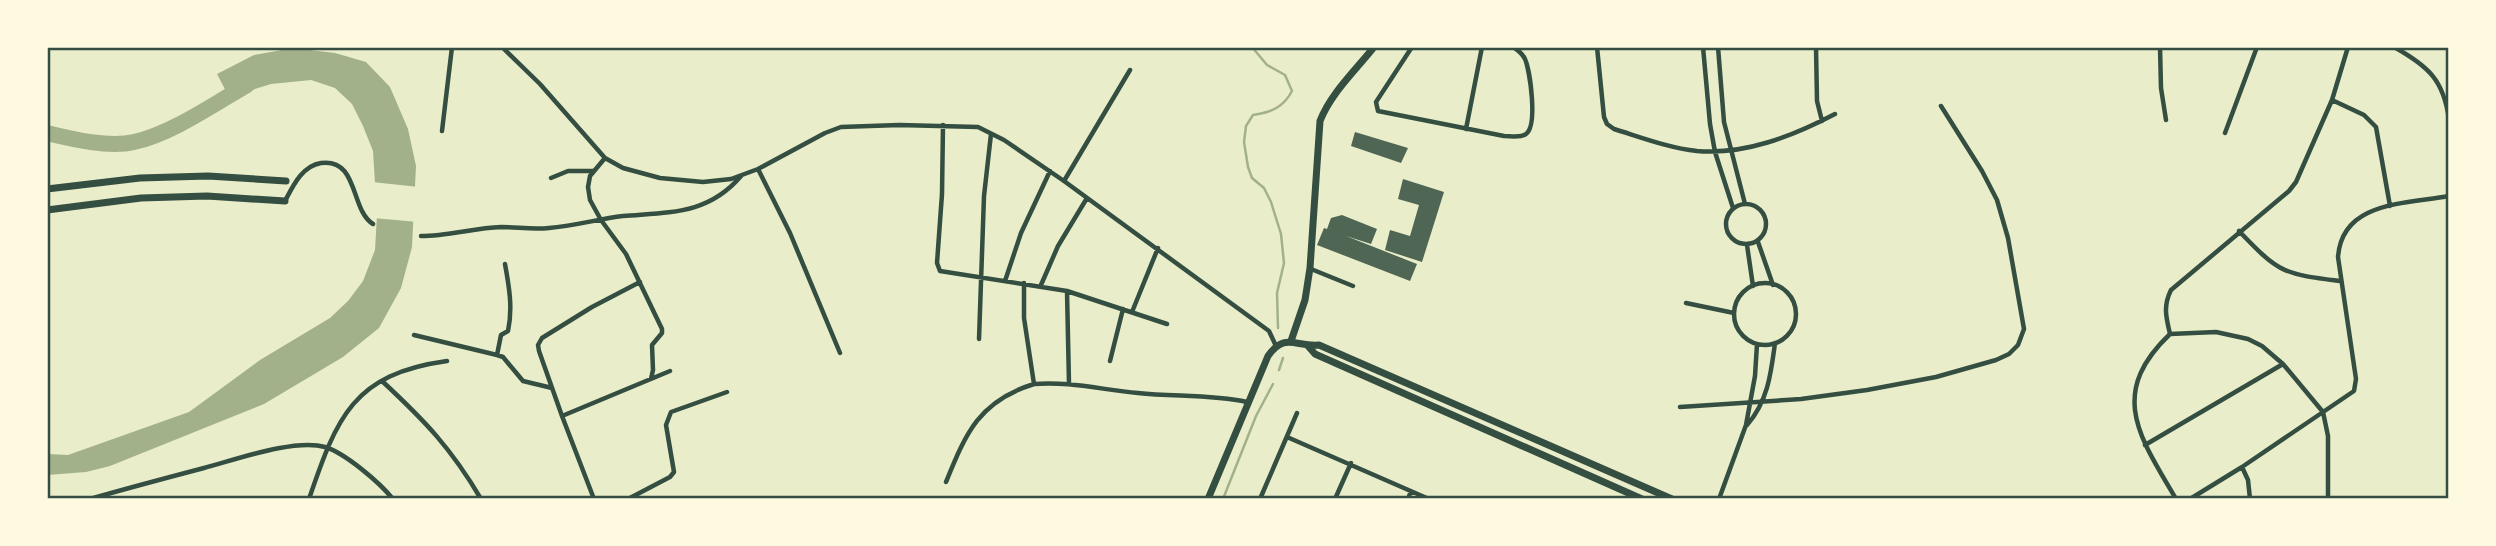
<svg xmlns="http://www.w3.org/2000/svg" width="2496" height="546" font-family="Mulish,sans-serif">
  <rect width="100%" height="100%" fill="#e9edc9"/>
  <path fill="#a3b18a" d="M293,48L335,53L366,62L390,87L408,129L416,166L412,247L401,288L379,328L343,357L264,404L110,466L86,472L47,475V454L68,455L189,412L260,360L330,318L348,301L363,281L375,250L377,215L373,151L363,126L352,104L335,88L311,80L271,84L229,97L217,74L254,55Z"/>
  <path fill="#e9edc9" d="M372,182L419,187L418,222L373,218Z"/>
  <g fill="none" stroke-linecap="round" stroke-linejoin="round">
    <path stroke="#a3b18a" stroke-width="2.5" d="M1252,47L1267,65L1285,75L1292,91C1283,108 1271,112 1253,115L1246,126L1244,142L1248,167L1252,178L1264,188L1271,202L1281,234L1284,263L1277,293L1278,328
      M1279,370L1283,358
      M1223,499L1256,416L1273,384"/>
    <path stroke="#a3b18a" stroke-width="16" d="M47,133C72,139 109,148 134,142C171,134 214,104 247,85"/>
  </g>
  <path fill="#4f6655" d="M1355,132L1408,148L1401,163L1351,146Z
    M1403,179L1444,192L1422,262L1385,250L1390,230L1410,236L1419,205L1398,199Z
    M1342,215L1377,229L1371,244L1346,236L1417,264L1410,281L1317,245L1324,228L1327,229L1331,218Z"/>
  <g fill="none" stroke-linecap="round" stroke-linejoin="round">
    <path stroke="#344e41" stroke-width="4.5" d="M502,47L540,84L605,158L623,168L660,178L703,182L731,179L758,169L825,133L841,127L899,125L978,127L1004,140L1064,181L1269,331L1276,346
      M1412,47L1376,102L1378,111L1504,136C1511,136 1521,138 1526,134C1538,125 1530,71 1525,59C1522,53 1518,50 1513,47
      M1597,47L1604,117L1607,124L1614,129C1640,137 1669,148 1697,151C1745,155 1793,136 1835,114
      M1703,47L1710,124L1715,152L1733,208
      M1718,47L1724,122L1745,204
      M1816,47L1817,101L1822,121
      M2160,47L2161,88L2166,120
      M2394,47C2428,66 2444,80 2449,120
      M2332,100L2364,115L2376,127L2390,206
      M943,125L942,194L937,263L940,271L1067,291L1167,324
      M1466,129L1482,47
      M442,131L452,47
      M2225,133L2257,47
      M605,158L590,176L588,187L590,200L601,220L626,254L662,329V333L652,345L653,370L651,379
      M758,169L790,233L840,353
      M551,178L568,171H593
      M1064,181L1130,70
      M285,201C293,186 302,166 321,163C359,158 350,210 373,224
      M1726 224a20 20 0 1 1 40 0a20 20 0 1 1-40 0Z
      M2239,231C2279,273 2283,274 2340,281
      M421,236C448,236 474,228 501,227C517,227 533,230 549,228C574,226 598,219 623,216C669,212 708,215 741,176
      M1758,242L1773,285
      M1747,245L1753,286
      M1311,269L1353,286
      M1005,281L1021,233L1050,171
      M1024,283V318L1034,384C1069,381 1103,390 1138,393C1174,397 1211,394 1247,402
      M1734 314a31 31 0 1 1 62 0a31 31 0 1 1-62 0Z
      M1041,285L1058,246L1087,198
      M1067,291L1069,384
      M1686,303L1734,313
      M1132,312L1158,248
      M2170,334C2166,317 2163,306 2171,290L2289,191L2296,182L2332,100L2348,47
      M2170,334L2216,332L2248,339L2262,346L2283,364L2323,412L2328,436V499
      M2170,334C2107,394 2140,437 2176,499
      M414,335L497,355L503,357L523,381L552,388
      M979,339L984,196L991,134
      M497,355L501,335L508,331C513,308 509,286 505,264
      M1110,361L1123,309
      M382,381C425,421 451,448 481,499
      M1680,407L1801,399L1867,390L1936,377L1996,360L2009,354L2018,345L2024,329L2008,238L1997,200L1982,171L1941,106
      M562,416L539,351L538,345L542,338L592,307L640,282
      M1747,425C1768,401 1771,373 1775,343
      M1287,437L1429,499
      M2145,445L2283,364
      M2242,467L2248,480L2250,499
      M946,482C966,433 979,401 1034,384
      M90,499C128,488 166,478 204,468C235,460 295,438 325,447C345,453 379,482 393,499
      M309,499C337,417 353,374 447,361
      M594,499L562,416L670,371
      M628,499L670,477L674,472L666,425L671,412L727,392
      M1260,499L1297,413
      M1335,499L1351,463
      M1408,499L1411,491
      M1719,499L1746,425L1755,376L1757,344
      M2190,499L2242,467L2354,391L2356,379L2338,257C2342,201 2406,204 2449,196"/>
    <path stroke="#344e41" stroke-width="7" d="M1291,341L1305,300L1310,268L1320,121C1331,93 1355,71 1374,47"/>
    <path stroke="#344e41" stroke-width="7" d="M47,189L140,178L208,176L286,181
      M47,210L141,198L207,196L285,201
      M1308,346L1315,354L1642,499
      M1208,499L1268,356C1285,332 1295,347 1319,345L1672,499"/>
  </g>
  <rect width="2496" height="546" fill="none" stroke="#fefae0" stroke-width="98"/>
  <rect x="49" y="49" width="2398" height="448" fill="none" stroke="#344e41" stroke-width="2.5"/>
</svg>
